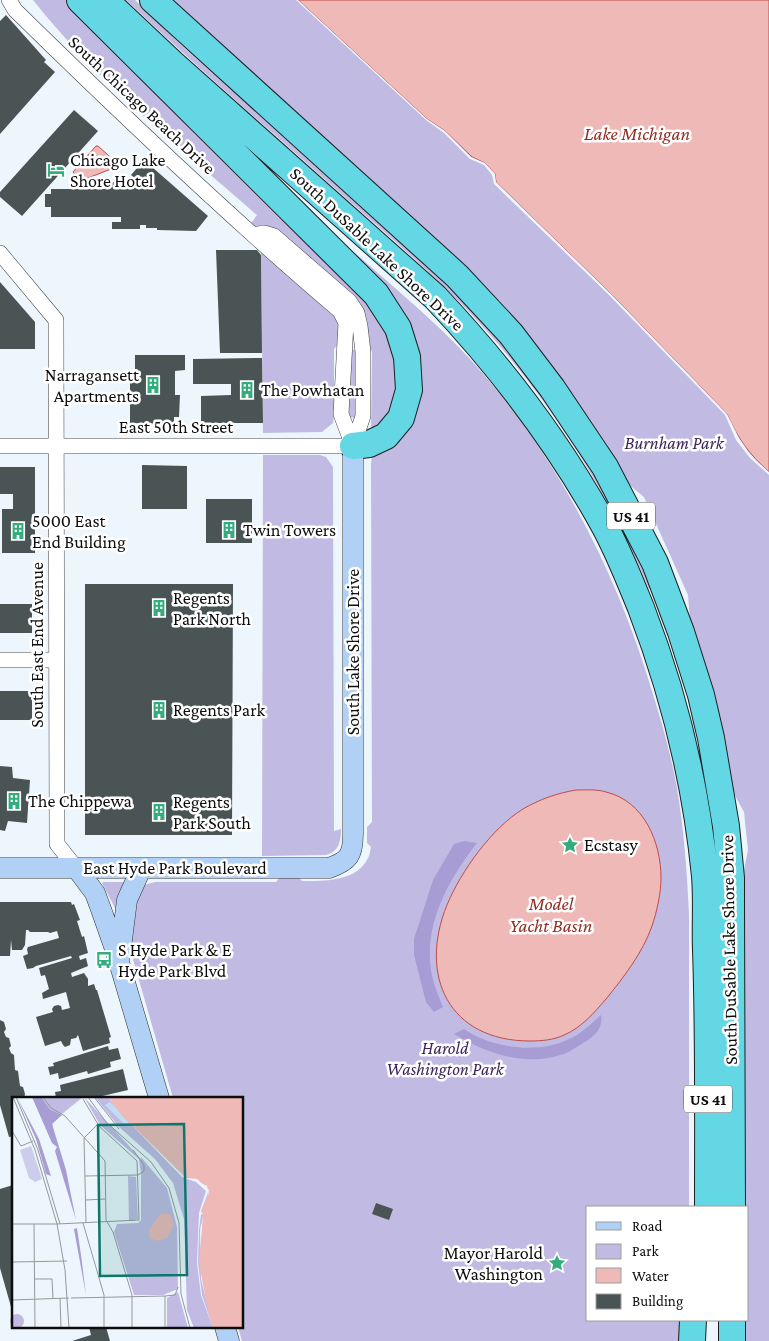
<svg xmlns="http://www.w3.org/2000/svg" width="769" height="1341" font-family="'Crimson Pro',serif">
  <rect width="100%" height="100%" fill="#eef6fd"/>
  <path fill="#c1bbe4" d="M33,0H74L387,323L400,375L387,421L371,431L372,352L366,338L272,231L250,225L257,215C179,147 97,81 33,0Z
    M126,0H135L180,44L444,279L473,309L534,381L589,463L652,588L649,589C614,505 567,428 509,357C462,299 405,250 349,201C274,134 199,69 126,0Z
    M168,0H298L485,163L727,414L752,457L769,472V1341H744V1320H748V1207H744L742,879L748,850L744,812L733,792L690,621L688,595L644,497L627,483L607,445L577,401L528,336Z
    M276,184C305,209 333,235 362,259C399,292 437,323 471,360C556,454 616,570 652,691C662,723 671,755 677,788C684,830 687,872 689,914V1207H588V1320H687V1341H242L238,1327H242V1098H173L130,949L135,893L144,885L155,882H276L280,877H298L302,881C323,881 357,882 368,858C370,855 370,850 371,847L367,843V827L372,822L371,464L372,456L413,357Z
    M261,248L341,321L340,342L334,349V415L333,423L322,432L263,433Z
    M351,349L357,351L358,413L355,418L348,417Z
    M263,455H320L326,457L333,467L334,831L341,829C341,841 339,852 326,855L262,856Z
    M103,882H126L117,912L102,883Z"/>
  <path fill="#a79cd3" d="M464,841L477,843C449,879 424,923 431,970C433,983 438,995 443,1007L434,1012L426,1002L414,955V939L433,880L454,844Z
    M601,1015C603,1028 596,1035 585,1042C578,1046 571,1051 564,1054C526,1067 487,1054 454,1034L464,1029C469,1032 475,1036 480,1038C506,1049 542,1052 567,1040C580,1035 591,1024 601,1015Z"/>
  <path fill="#efb9b8" stroke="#be4d47" d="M298,0H769V472C748,453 739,440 727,414L611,294L496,182L495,174L485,163L472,157L445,131L427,119Z
    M96,146H98L119,165V166L80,181L73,172Z
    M576,790C586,790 597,789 606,792C644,801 661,842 661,878C661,893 657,911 652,926C643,952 624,977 606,999C594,1013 581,1028 564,1035C554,1040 541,1041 530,1041C449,1041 418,976 447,905C461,871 492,828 523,809C540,799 558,793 576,790Z"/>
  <path fill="#eef6fd" d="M296,0H298L427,119L445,131L471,157L485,163L495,174L496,182L611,294L727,414L739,438L752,457L769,472V475L750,458L736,440L725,415L609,295L494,184L492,175L484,165L470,159L444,133L426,120Z"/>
  <path fill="#4a5454" d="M6,15L46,60L44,62L55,72L0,134V21Z
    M74,110L98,131L22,216L0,197V192Z
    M144,160L208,216L196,231L157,230V228H146V225H140V229H112V222H121V217H51V207H45V194H51V189H105L113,182H134L136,179L131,175Z
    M216,250H257L261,255L262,353H220Z
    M0,282L35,322V349H0Z
    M135,355H185V370L175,371V395H180L179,417H174V424L130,423V376H135Z
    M262,358L263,423H201V396L231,395V384H193V359Z
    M142,465L187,466V509H142Z
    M0,467H35V553H2V509H13V494H0Z
    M206,499H252V543H206Z
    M85,584H233L232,835H85Z
    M0,604H32V633H0Z
    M0,691H32V720H0Z
    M0,766L12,767L13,778L30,780L27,823L8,821L5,831L0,830Z
    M0,902H71L72,905L74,904L80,920L77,921L82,937L84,936L88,953L79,956L80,960L86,958L88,966L71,973L72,977L84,973L88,979V986L94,984L96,990H97L111,1037L109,1038L110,1043L83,1051L78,1035L76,1038L71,1039L70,1045L65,1047L63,1045L61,1041L45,1046L36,1017L53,1012L52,1009L54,1006L58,1005L61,1006L62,1010L70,1008L66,992L43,999L42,993L49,989L45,975L41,976L39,968L72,958L71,956L36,966L33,968L27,969L23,956L28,954L27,949L28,947L59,938L57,931L50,933L48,932H30L28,930H26L25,945L22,950H12L11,940L10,956H0Z
    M0,1020L4,1022L6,1029L4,1032L6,1037L9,1038L11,1046L9,1048L11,1053L14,1055L15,1070L18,1071L20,1086L23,1087L25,1094L24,1098H14V1136L9,1137L0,1105Z
    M108,1046L109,1050L118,1048L121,1059L110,1062L111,1067L88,1074L87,1071L59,1079L58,1073L50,1075L48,1067L54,1066L53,1063Z
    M123,1069L128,1090L94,1098H56L55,1092L61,1091L60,1085Z
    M13,1185L14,1188L13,1314L0,1268V1189Z
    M376,1203L393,1209L389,1220L372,1214Z
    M89,1327H106L110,1341H72L91,1335Z"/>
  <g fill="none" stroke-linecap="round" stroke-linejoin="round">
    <g stroke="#404040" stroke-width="16">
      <path id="street" d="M9,0L15,10C121,114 228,216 340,311L346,323L341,414L353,446
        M253,235L264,233L274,236L349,301L357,313L360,326L363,352V416L353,446
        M0,253L56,320L57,844L77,869
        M0,446H353
        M0,660H56"/>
    </g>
    <g stroke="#2f2f2f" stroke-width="21">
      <path id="secondary" d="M0,868H329C349,861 353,855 353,834V446
        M77,869L95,893L102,912L116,952L159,1098
        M120,956L127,900L141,869
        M225,1327L229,1341"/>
    </g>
    <g stroke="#1e1e1e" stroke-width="28">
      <path id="highway" d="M80,0L376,294L398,328L407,357L409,390L401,418L386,436L369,444L353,446
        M105,0L173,64L435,297C502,368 558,441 605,527C619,553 630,581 641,608C674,694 696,784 705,876C707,901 705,926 706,950C709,1036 708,1122 708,1207
        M153,0L457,276L511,334L552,388L605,467L655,563L681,632L701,695L711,738L726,826L731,878V907L732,1207
        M732,1320V1341
        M692,1341L693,1320"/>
    </g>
    <use href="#street" stroke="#fff" stroke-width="15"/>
    <use href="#secondary" stroke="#b0d0f6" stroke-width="20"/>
    <use href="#highway" stroke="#64d7e5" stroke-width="26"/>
  </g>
  <defs>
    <g id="hotel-bare" transform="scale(1.35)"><path d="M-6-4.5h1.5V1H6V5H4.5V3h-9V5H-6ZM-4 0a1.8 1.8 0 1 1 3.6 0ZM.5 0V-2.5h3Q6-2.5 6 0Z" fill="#34ad7d" stroke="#fff" stroke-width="2.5" paint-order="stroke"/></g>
    <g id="building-bare" transform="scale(1.35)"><path d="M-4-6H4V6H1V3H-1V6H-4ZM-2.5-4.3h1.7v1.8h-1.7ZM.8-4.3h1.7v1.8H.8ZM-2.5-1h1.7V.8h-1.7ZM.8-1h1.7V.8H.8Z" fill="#34ad7d" stroke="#fff" stroke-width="2.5" paint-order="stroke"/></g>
    <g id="sight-bare" transform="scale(1.35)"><path d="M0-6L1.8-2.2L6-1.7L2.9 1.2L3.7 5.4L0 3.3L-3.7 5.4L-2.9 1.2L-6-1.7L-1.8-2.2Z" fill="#34ad7d" stroke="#fff" stroke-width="2.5" paint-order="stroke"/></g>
    <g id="bus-bare" transform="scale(1.35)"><path d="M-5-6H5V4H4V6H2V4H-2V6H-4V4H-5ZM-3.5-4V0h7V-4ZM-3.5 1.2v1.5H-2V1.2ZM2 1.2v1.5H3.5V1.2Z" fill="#34ad7d" stroke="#fff" stroke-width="2.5" paint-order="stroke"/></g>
  </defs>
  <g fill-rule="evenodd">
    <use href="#hotel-bare" x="56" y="170"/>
    <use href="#building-bare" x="153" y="385"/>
    <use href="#building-bare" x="247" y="390"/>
    <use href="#building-bare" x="229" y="530"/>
    <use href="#building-bare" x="18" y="531"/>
    <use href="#building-bare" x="159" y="608"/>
    <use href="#building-bare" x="159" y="710"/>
    <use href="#building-bare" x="14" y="801"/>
    <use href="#building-bare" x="159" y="812"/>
    <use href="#sight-bare" x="570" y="845"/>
    <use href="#bus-bare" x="104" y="960"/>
    <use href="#sight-bare" x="557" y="1263"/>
  </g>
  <g text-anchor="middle" stroke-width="5" stroke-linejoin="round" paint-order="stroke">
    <g fill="#fff" stroke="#565656" stroke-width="1">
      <rect x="607" y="502.5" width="48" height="27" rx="4"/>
      <rect x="684" y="1085.5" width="48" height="27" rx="4"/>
    </g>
    <g font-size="16" font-weight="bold" fill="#0d0d0d">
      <text x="631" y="522">US 41</text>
      <text x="708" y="1105">US 41</text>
    </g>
    <g font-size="18" fill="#0d0d0d" stroke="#fff">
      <text transform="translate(142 105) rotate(43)" y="6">South Chicago Beach Drive</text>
      <text transform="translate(377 249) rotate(43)" y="6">South DuSable Lake Shore Drive</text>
      <text x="176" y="433">East 50th Street</text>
      <text transform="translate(37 645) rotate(-90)" y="6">South East End Avenue</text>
      <text transform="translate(353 652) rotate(-90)" y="6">South Lake Shore Drive</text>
      <text x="175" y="874">East Hyde Park Boulevard</text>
      <text transform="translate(729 950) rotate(-91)" y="6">South DuSable Lake Shore Drive</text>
    </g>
    <g font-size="18" fill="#0d0d0d" stroke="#fff" text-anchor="start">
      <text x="70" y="166">Chicago Lake<tspan x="70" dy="21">Shore Hotel</tspan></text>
      <text x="139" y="381" text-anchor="end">Narragansett<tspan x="139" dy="21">Apartments</tspan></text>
      <text x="261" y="396">The Powhatan</text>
      <text x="32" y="527">5000 East<tspan x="32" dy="21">End Building</tspan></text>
      <text x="243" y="536">Twin Towers</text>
      <text x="173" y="604">Regents<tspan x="173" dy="21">Park North</tspan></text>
      <text x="173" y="716">Regents Park</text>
      <text x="28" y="807">The Chippewa</text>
      <text x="173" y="808">Regents<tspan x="173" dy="21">Park South</tspan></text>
      <text x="584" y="851">Ecstasy</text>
      <text x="118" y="956">S Hyde Park &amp; E<tspan x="118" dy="21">Hyde Park Blvd</tspan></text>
      <text x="543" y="1259" text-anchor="end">Mayor Harold<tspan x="543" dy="21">Washington</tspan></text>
    </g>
    <g font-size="18" font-style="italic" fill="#3d245d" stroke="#fff">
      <text x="674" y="449">Burnham Park</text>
      <text x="445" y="1054">Harold<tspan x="445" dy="21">Washington Park</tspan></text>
    </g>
    <g font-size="19" font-style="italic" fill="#912d23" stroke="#fff">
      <text x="637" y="140">Lake Michigan</text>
      <text x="551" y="910">Model<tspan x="551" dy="22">Yacht Basin</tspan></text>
    </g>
  </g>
  <g transform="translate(12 1097)">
    <rect width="231" height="231" fill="#eef6fd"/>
    <path d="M20,0H71L40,25L41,31L35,32ZM72,0L129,62V76L127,62L88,28ZM83,0H96L111,20L197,93L188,133L189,182L201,231H182L175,213L172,122L161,86L143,62L106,29ZM129,60L155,91L165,130L166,192L151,198H122L102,135L105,127L126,126L129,123ZM116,79L124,80L126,122L117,124ZM166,195L176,231H155V201ZM-2 224a7 7 0 1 1 14 0a7 7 0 1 1-14 0Z" fill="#c1bbe4"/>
    <path d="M5,0L27,42L39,79L34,77L24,42ZM20,0H29L38,13L50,18L40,27L54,73L64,123L43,54L45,50L40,46ZM65,131L69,158L74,198L62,132Z" fill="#a79cd3"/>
    <path d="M98,5L117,25L114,29L93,8Z" fill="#bfddf4"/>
    <path d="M19,49L30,82L23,85L17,81L8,53Z" fill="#ccccec"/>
    <path d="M96,0H231V231H201L196,214L187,166L191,118L189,114L197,96L195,89L171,78L111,20ZM148,117H158L162,127L155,141L145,144L138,141L137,133Z" fill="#efb9b8"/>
    <path d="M117,25L174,81L185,82L197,93L189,114L191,118L189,117L187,133L186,166L190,198L201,231L189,198L185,166L187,116L194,94L184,85L170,80Z" fill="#eef6fd"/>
    <path fill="none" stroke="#94999d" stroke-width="1" d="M1,0L23,53L45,127M4,0L26,53L48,127M31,0L39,11L53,19L93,64L94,123L101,135L120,198V231M76,0L94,25L139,65L157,91L167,126L169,197L178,231M82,0L107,32M0,34L9,49L21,44M72,41L74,126M72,41L86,27M121,53L132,68V74L126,78M73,79L126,78M74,103L93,102M71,126L92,198V231M0,127H45L53,173L57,231M22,127L23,231M45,127L127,123L125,64L87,29L71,2M0,165L55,164M23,182H40L41,202M153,199L163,198L166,190M48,201L49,231M59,201L153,199V231M0,203L57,201"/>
    <path fill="#0f766e" fill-opacity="0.15" stroke="#0f766e" stroke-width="2.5" d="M172,27L175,178L88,179L86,28Z"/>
    <rect width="231" height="231" fill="none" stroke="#0d0d0d" stroke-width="2.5"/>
  </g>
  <rect x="586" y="1206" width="162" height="115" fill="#ffffff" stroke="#9e9e9e"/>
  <rect x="596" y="1222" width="25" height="8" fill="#b0d0f6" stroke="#9e9e9e"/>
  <text x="632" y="1231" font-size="15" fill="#0d0d0d">Road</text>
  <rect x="596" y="1244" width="25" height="15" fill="#c1bbe4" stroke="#9e9e9e"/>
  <text x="632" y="1256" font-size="15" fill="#0d0d0d">Park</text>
  <rect x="596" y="1268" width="25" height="15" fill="#efb9b8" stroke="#9e9e9e"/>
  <text x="632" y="1281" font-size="15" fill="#0d0d0d">Water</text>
  <rect x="596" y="1294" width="25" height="15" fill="#4a5454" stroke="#9e9e9e"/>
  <text x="632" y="1306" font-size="15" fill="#0d0d0d">Building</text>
</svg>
